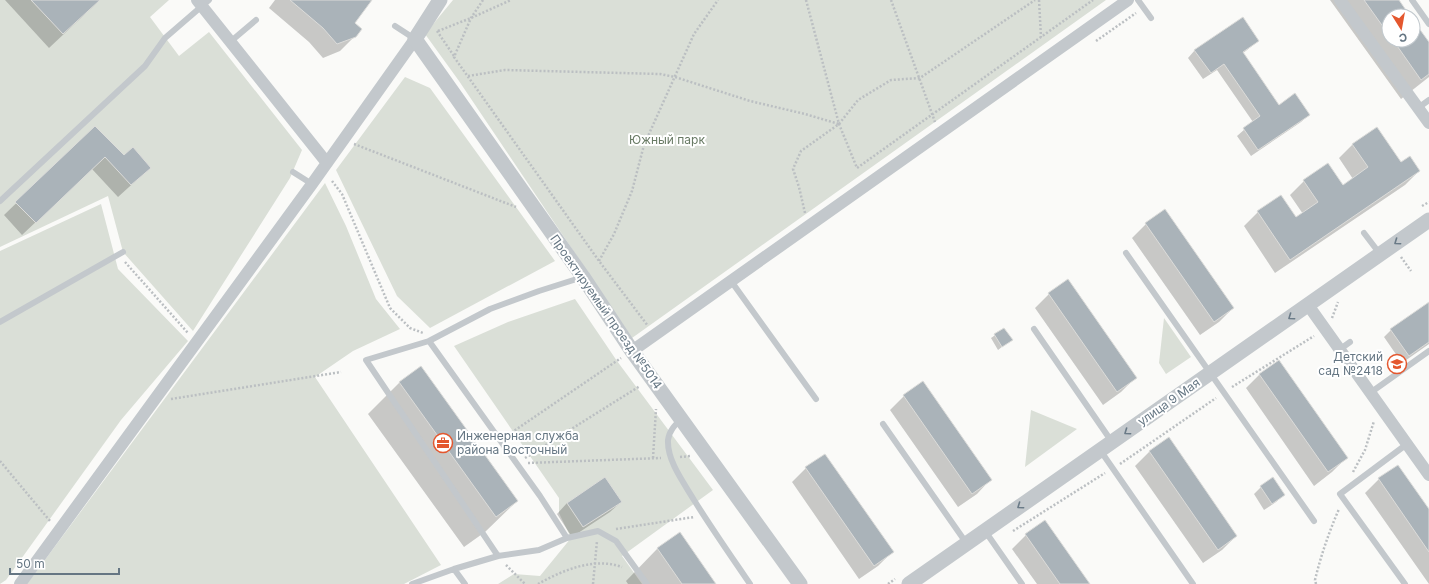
<svg xmlns="http://www.w3.org/2000/svg" width="1429" height="584" font-family="Inter,sans-serif">
  <rect width="100%" height="100%" fill="#fafaf8"/>
  <path fill="#dadfd7" d="M0,0H169L150,17L179,56L209,32L302,150L290,178L193,331L123,252L108,196L0,247Z
    M453,0H1106L632,338L459,81L425,34Z
    M405,77L430,88L555,261L430,328L397,296L336,170Z
    M325,183L346,226L376,299L400,329L353,351L315,377L441,565L404,584H27Z
    M101,204L118,269L188,341L121,420L6,580L0,584V251Z
    M575,299L617,361L713,490L622,556L642,584H498L514,574L540,576L571,538L559,513V498L454,346L508,322Z
    M1164,318L1191,357L1166,374L1159,363Z
    M1031,410L1077,429L1025,467Z"/>
  <path fill="#0003" d="M5,0H100L49,48Z
    M275,0H371L354,23L355,36L340,51L323,58L309,42L269,8Z
    M1330,0H1398L1409,16H1389V40H1413V21L1429,44V77L1401,99Z
    M1258,41L1242,54L1279,106L1308,115L1301,122L1251,156L1237,136L1253,122L1217,70L1203,79L1188,58L1195,50Z
    M95,127L124,157L150,168L118,197L92,169L22,235L4,215Z
    M1353,144L1419,171L1405,185L1275,273L1244,226L1258,212L1281,197L1296,218L1303,214L1290,195L1304,181L1342,186L1353,179L1339,158Z
    M1146,224L1233,308L1219,322L1200,335L1132,238Z
    M1049,294L1135,378L1121,392L1103,405L1035,308Z
    M1429,303V344L1402,363L1384,337L1391,330Z
    M1004,329L1011,340L998,350L991,338Z
    M420,367L517,501L485,532L464,547L368,414L399,383Z
    M1260,374L1346,458L1332,472L1314,486L1246,388Z
    M904,396L990,480L977,494L958,507L890,410Z
    M1168,439L1236,536L1222,550L1203,563L1135,466L1149,452Z
    M825,455L892,552L878,566L859,579L792,482L806,468Z
    M1398,466L1429,511V584L1365,493L1379,479Z
    M1261,487L1283,495L1276,502L1264,510L1254,494Z
    M621,502L610,512L572,537L557,514L567,503Z
    M680,534L715,584H628L626,581L657,549Z
    M1026,535L1088,584H1037L1012,549Z"/>
  <path fill="#aab3b9" stroke="#dcdcda" d="M31,0H100L63,34Z
    M290,0H372L355,23L362,29L356,37L337,44L323,28Z
    M1364,0H1399L1410,16H1389V35Z
    M1243,17L1259,41L1243,52L1279,105L1295,93L1310,115L1258,150L1243,128L1260,116L1224,64L1211,73L1194,50Z
    M1413,20L1429,42V74L1421,80L1393,40H1413Z
    M95,126L124,155L133,147L151,168L131,185L105,157L36,223L15,202Z
    M1377,127L1401,162L1410,156L1420,171L1290,260L1257,211L1281,195L1296,217L1318,202L1303,180L1328,163L1343,185L1368,167L1352,144Z
    M1165,209L1234,308L1214,322L1145,223Z
    M1068,279L1137,378L1117,392L1048,293Z
    M1429,302V342L1409,356L1390,329Z
    M1004,328L1013,340L1002,347L994,334Z
    M1279,360L1348,458L1328,472L1259,374Z
    M421,366L518,501L496,517L399,382Z
    M923,381L992,480L972,494L903,395Z
    M1169,437L1237,536L1218,550L1149,451Z
    M825,454L894,552L874,566L805,467Z
    M1398,465L1429,509V552L1378,478Z
    M605,477L622,502L583,527L567,503Z
    M1273,477L1285,495L1272,504L1260,486Z
    M1045,520L1090,584H1060L1025,534Z
    M680,532L716,584H682L657,548Z"/>
  <g fill="none" stroke-linecap="round" stroke-linejoin="round">
    <path stroke="#bbbfc2" stroke-width="2.5" stroke-dasharray="2 2" stroke-linecap="butt" d="M483,0L471,18L454,57L599,261L648,326
      M806,0L839,124L857,168L1093,0
      M891,0L935,122
      M1039,0L1041,37
      M437,31L454,56
      M438,31L471,18L511,0
      M1096,41L1136,13
      M468,76L505,70L660,74L675,77L750,101L805,114L839,124
      M354,144L516,207
      M332,181L342,194L390,308L410,328L423,333
      M1422,206L1429,202
      M805,213L799,187L793,169L801,151L839,124L858,100L891,80L920,78L1035,0
      M1401,257L1411,271
      M599,261L614,234L632,191L644,145L694,34L718,0
      M125,262L188,333
      M1332,318L1338,302
      M1232,387L1314,336
      M171,399L341,372
      M508,435L621,358
      M680,457L691,456
      M525,458L640,386
      M653,458L656,409
      M0,461L50,521
      M528,463L661,458
      M1120,464L1216,398
      M1353,472L1365,450L1374,421
      M616,529L694,517
      M1013,531L1105,473
      M506,565L525,584
      M538,584C563,570 594,557 622,567
      M593,584L597,541
      M888,584L895,579
      M1316,584L1315,580C1321,555 1329,532 1339,509"/>
    <path stroke="#c3c8cc" stroke-width="6" d="M1138,0L1151,18
      M1412,0L1429,24
      M395,26L415,39
      M230,42L256,20
      M1418,108L1429,100
      M293,172L312,184
      M0,201L145,66L165,38L209,0
      M1364,233L1380,254
      M1126,253L1314,521
      M731,281L816,399
      M0,322L123,252
      M1034,329L1112,442
      M429,341L366,360L498,556
      M1339,350L1350,342
      M1370,393L1429,351
      M681,419C675,425 669,431 668,440C667,461 684,483 694,500C712,529 731,556 750,584
      M883,424L967,544
      M1100,450L1193,584
      M985,531L1022,584
      M567,538L598,531L616,541L647,584
      M454,569L465,584
      M412,584L454,569L498,556L539,550L567,538L540,496L429,341L490,309L539,291L583,277
      M1405,584L1340,494L1407,444"/>
    <path stroke="#c3c8cc" stroke-width="12" d="M197,0L327,163
      M1340,0L1429,123
      M1308,305L1429,475
      M632,351L1128,0
      M20,584L312,184L415,39"/>
    <path stroke="#c3c8cc" stroke-width="15" d="M440,0L415,39L583,277L632,351L800,584
      M909,584L1429,220"/>
  </g>
  <defs><path id="oneway-chevron" d="M-2-3.5L2.5 0L-2 3.5" fill="none" stroke-width="1.6" stroke-linecap="round" stroke-linejoin="round"/></defs>
  <g stroke="#6a7a87">
    <use href="#oneway-chevron" transform="translate(1397 242) rotate(145)"/>
    <use href="#oneway-chevron" transform="translate(1291 317) rotate(145)"/>
    <use href="#oneway-chevron" transform="translate(1127 432) rotate(145)"/>
    <use href="#oneway-chevron" transform="translate(1020 506) rotate(145)"/>
  </g>
  <defs>
    <g id="school-ring" transform="scale(1)"><circle r="9.5" fill="#fff" stroke="#e4572e" stroke-width="1.5"/><path d="M0-5L7-2L0 1L-7-2ZM-4 1L0 2.5L4 1V4Q0 6-4 4Z" fill="#e4572e"/></g>
    <g id="office-ring" transform="scale(1)"><circle r="9.5" fill="#fff" stroke="#e4572e" stroke-width="1.5"/><path d="M-6-3h4V-5.5h4V-3h4V5H-6ZM-1-4.5V-3h2v-1.5ZM-6 0V1H6V0Z" fill="#e4572e"/></g>
  </defs>
  <g fill-rule="evenodd">
    <use href="#school-ring" x="1397" y="364"/>
    <use href="#office-ring" x="443" y="443"/>
  </g>
  <g text-anchor="middle" stroke-width="4" stroke-linejoin="round" paint-order="stroke">
    <g font-size="12" fill="#687a64" stroke="#fff">
      <text x="667" y="144">Южный парк</text>
    </g>
    <g font-size="12" fill="#657683" stroke="#fff">
      <text transform="translate(606 312) rotate(55)" y="4">Проектируемый проезд №5014</text>
      <text transform="translate(1169 402) rotate(-35)" y="4">улица 9 Мая</text>
    </g>
    <g font-size="12" fill="#657683" stroke="#fff" text-anchor="end">
      <text x="1383" y="361">Детский<tspan x="1383" dy="14">сад №2418</tspan></text>
      <text x="457" y="440" text-anchor="start">Инженерная служба<tspan x="457" dy="14">района Восточный</tspan></text>
    </g>
  </g>
  <g transform="translate(1401 28) rotate(169)"><circle r="19" fill="#ffffff" stroke="#c1c8cd"/>
  <path d="M0-3L7 15L0 10L-7 15Z" fill="#e4572e"/>
  <text y="-6" font-size="11" font-weight="bold" text-anchor="middle" fill="#657683">С</text>
  </g>
  <path d="M10 568v6h109v-6" fill="none" stroke="#657683" stroke-width="2"/>
  <text x="16" y="568" font-size="12" fill="#657683" stroke="#ffffff" stroke-width="3" paint-order="stroke">50 m</text>
</svg>
